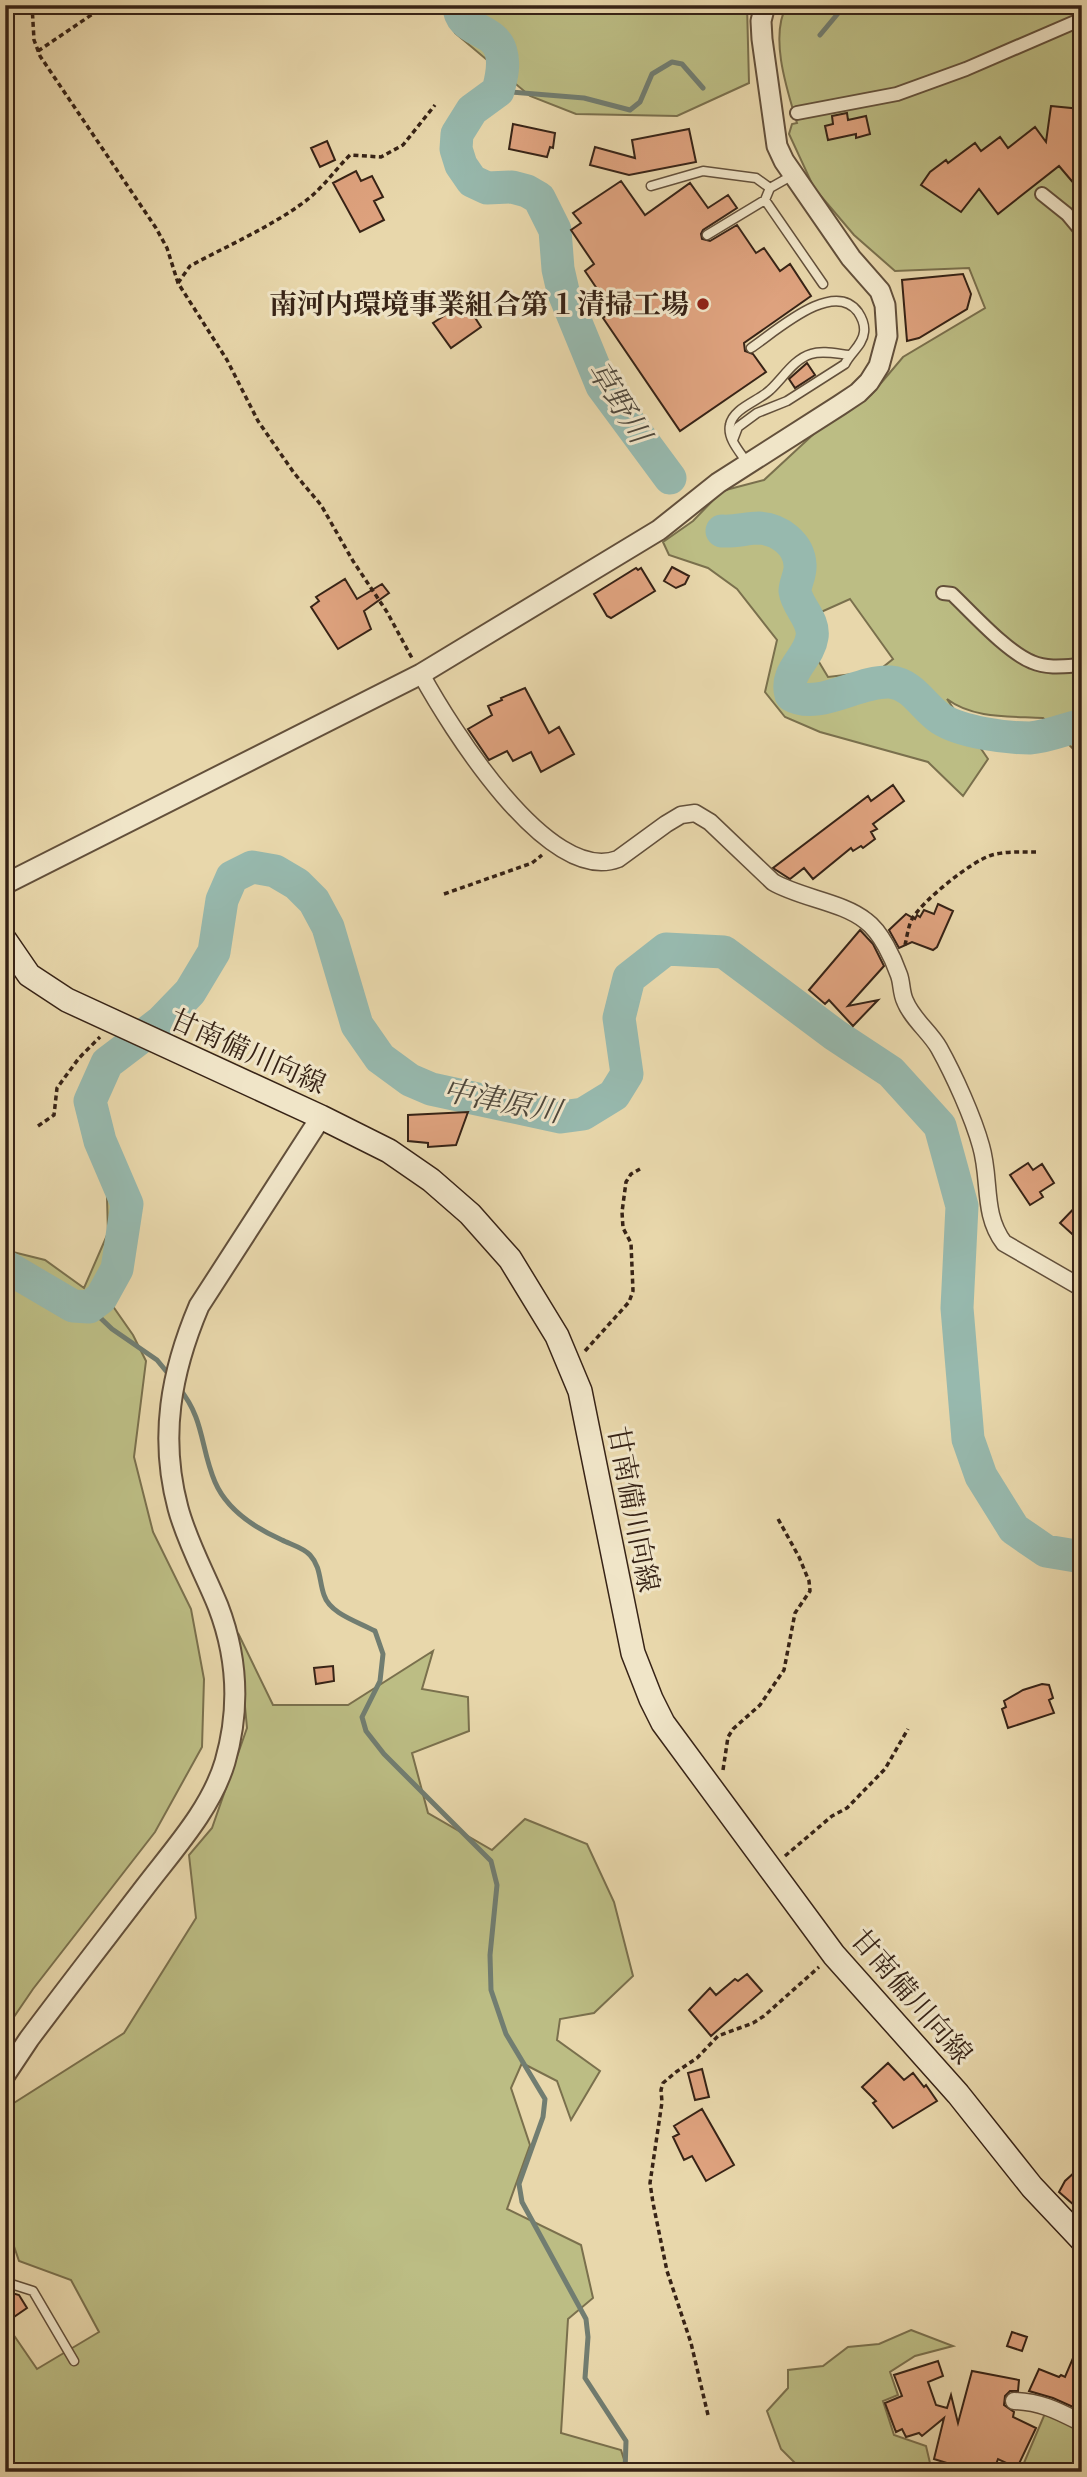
<svg xmlns="http://www.w3.org/2000/svg" width="1087" height="2477" font-family="'EB Garamond','Noto Serif JP',serif">
  <rect width="100%" height="100%" fill="#e8d7ab"/>
  <filter id="stains"><feTurbulence type="fractalNoise" baseFrequency=".00286" numOctaves="4"/><feColorMatrix values="0 0 0 0 .2 0 0 0 0 .09 0 0 0 0 .02 0 0 0 .5 -.17"/></filter>
  <radialGradient id="worn" r=".72"><stop offset=".6" stop-color="#630" stop-opacity="0"/><stop offset="1" stop-color="#630" stop-opacity=".3"/></radialGradient>
  <path fill="#bcbd84" stroke="#7a704d" stroke-width="2" fill-rule="evenodd" d="M447,5H747L749,83L677,116L576,114L530,96L455,33Z
    M787,5H1082V758L1043,718C1011,716 973,719 947,699L988,759L963,796L928,762L820,732L785,717L765,692L777,640L737,589L708,568L669,555L663,542L693,521L722,491L764,480L818,430L871,395L903,357L985,308L969,268L895,271L854,235L814,188L789,134L792,124L797,123C787,90 769,36 787,5ZM850,599L893,659L878,671L828,677L813,652L821,612Z
    M107,1198L117,1204L114,1246L103,1292L133,1335L146,1361L134,1457L153,1532L191,1609L204,1679L202,1747L155,1832L33,1989L5,2030V1857L13,1845L5,1823V1250L45,1260L84,1288L108,1233Z
    M238,1633L273,1705H348L433,1651L422,1689L468,1697L469,1731L412,1753L428,1813L492,1850L525,1819L587,1844L614,1902L633,1976L594,2013L560,2019L557,2040L600,2071L571,2120L557,2081L522,2063L511,2088L530,2145L507,2209L581,2245L593,2298L568,2319L561,2433L621,2450L628,2472H5V2353L13,2334L37,2369L99,2332L71,2280L19,2261L5,2220L6,2108L124,2033L196,1918L189,1855L212,1828L247,1728Z
    M911,2330L953,2346L915,2356L890,2372L898,2395L883,2401L894,2435L926,2446L930,2463L962,2472H804L781,2449L767,2411L788,2388V2370L823,2366L848,2347L879,2344Z
    M1046,2411L1082,2429V2472H1018L1021,2470Z"/>
  <g fill="none" stroke-linecap="round" stroke-linejoin="round">
    <path stroke="#717d71" stroke-width="5" d="M820,35L845,5
      M498,91L584,98L630,110L640,102L652,74L672,62L682,64L703,88
      M89,1307L112,1329L157,1360L171,1377
      M179,1388C205,1420 200,1447 215,1482C227,1510 255,1528 282,1540C290,1544 304,1548 310,1555C321,1567 319,1581 324,1595C330,1614 359,1622 375,1631L383,1654L380,1681L362,1717L366,1731L384,1754L491,1861L497,1885L490,1955L491,1990L506,2034L545,2099L543,2117L519,2184L522,2202L586,2319L588,2337L585,2378L626,2441L625,2472"/>
    <path stroke="#97b9ae" stroke-width="33" d="M459,5C458,32 495,27 501,52C505,65 501,79 498,91L472,110L457,134L456,149L461,165L472,181L487,188L512,187L527,191L539,198L555,230L558,269L563,291L602,386L670,478
      M722,531C736,532 746,528 759,528C779,529 799,544 800,565C801,574 795,583 795,591C797,607 815,620 812,637C809,659 784,671 791,695C818,711 859,680 890,682C913,684 923,707 941,719C961,732 1005,738 1030,738C1047,737 1065,729 1082,725
      M5,1266L73,1306L89,1307L101,1298L117,1269L127,1204L100,1141L90,1101L107,1063L161,1022L190,992L214,952L222,900L232,877L252,867L275,871L297,884L314,901L328,927L357,1025L380,1058L410,1080L431,1089L561,1117L583,1114L614,1095L627,1074L619,1018L629,978L666,949L724,952L835,1035L891,1072L940,1126L962,1206L957,1308L968,1439L981,1476L1014,1529L1046,1551L1082,1557"/>
  </g>
  <path fill="#dea27e" stroke="#372316" stroke-width="2" d="M1051,106L1081,109L1076,147H1079V155L1082,159V193L1059,166L998,214L979,189L961,212L921,185L930,172L946,160L948,163L975,143L981,151L1000,137L1008,148L1035,127L1046,142Z
    M847,113L848,120L866,116L870,134L856,138V134L828,140L825,126L833,124L832,116Z
    M513,124L555,133L553,148L550,147L547,157L509,149Z
    M689,129L696,162L629,175L590,165L595,147L635,158L632,140Z
    M327,141L335,160L320,167L311,148Z
    M356,171L361,181L372,176L383,197L374,201L384,220L360,232L333,183Z
    M621,181L645,215L690,183L708,208L728,195L737,208L703,230L701,234L702,239L710,241L737,225L756,253L764,248L780,271L790,264L811,296L744,343L745,351L753,354L766,372L680,431L603,318L612,311L585,271L594,264L571,230L581,223L573,213Z
    M963,274L971,294L967,309L919,338L907,341L902,280Z
    M465,302L481,327L451,348L433,323Z
    M807,363L815,375L795,388L789,379Z
    M672,567L689,576L685,584L676,588L664,581Z
    M636,568L638,570L641,568L655,591L611,618L607,616L594,594Z
    M345,579L357,599L382,584L389,593L364,611L371,629L338,649L311,607L319,601L316,597Z
    M525,688L549,733L559,727L574,754L541,772L531,752L513,761L507,751L489,760L468,729L492,715L488,706L502,700L501,698Z
    M893,785L904,801L873,824L877,829L871,832L875,839L863,848L861,846L853,851L851,848L813,879L804,868L790,879L773,868L868,796L871,801Z
    M938,904L953,911L937,947L933,950L912,942L899,948L889,930L906,914L915,919L917,915L920,917L924,910L934,914Z
    M860,930L873,944L884,966L848,1006L878,1000L853,1026L829,1000L825,1004L809,990Z
    M468,1112L456,1145L428,1147V1143L408,1141V1115Z
    M1028,1163L1033,1170L1042,1164L1054,1183L1040,1192L1043,1197L1030,1205L1010,1175Z
    M1082,1200V1243L1060,1223Z
    M333,1666L334,1681L316,1684L314,1668Z
    M1042,1684L1049,1685L1053,1698L1049,1700L1054,1713L1008,1728L1002,1709L1006,1707L1004,1701L1023,1690Z
    M747,1974L762,1991L711,2036L689,2010L710,1988L716,1995L735,1979L738,1981Z
    M888,2063L904,2080L913,2073L924,2087L926,2085L937,2101L893,2128L873,2103L876,2101L862,2087Z
    M702,2069L709,2097L695,2100L688,2073Z
    M702,2109L734,2165L706,2181L692,2156L684,2160L673,2137L679,2134L674,2126Z
    M1075,2172L1082,2179V2212L1059,2192L1065,2181Z
    M5,2291L19,2295L27,2308L5,2323Z
    M1012,2332L1027,2337L1022,2351L1007,2346Z
    M1082,2337V2411L1053,2398L1029,2391L1039,2369L1059,2377L1061,2375L1065,2377Z
    M938,2361L943,2376L928,2382L936,2405L947,2408L951,2395L958,2423L972,2371L1019,2380L1018,2391H1010L1005,2396L1004,2405L1014,2412L1013,2417L1036,2428L1017,2468L998,2459L993,2472H986L967,2464L966,2469L934,2459L944,2418L922,2436L919,2433L906,2437L902,2429L896,2432L885,2403L902,2396L894,2375Z"/>
  <g fill="none" stroke-linecap="round" stroke-linejoin="round">
    <g stroke="#63503b" stroke-width="11">
      <path id="service" d="M651,186L703,171L756,178L770,188L793,175
        M765,200L823,284
        M707,235L765,200L770,188
        M733,440L738,427L757,413L787,401L845,364C850,353 863,345 864,332C865,324 862,318 858,312C833,278 774,333 751,348
        M748,464C741,453 727,439 730,425C733,408 759,401 770,390C783,378 794,359 811,354C823,350 838,354 849,355
        M5,2282L33,2291L74,2361"/>
    </g>
    <g stroke="#63503b" stroke-width="16">
      <path id="pedestrian" d="M797,113L897,94L966,69L1082,19
        M1042,194L1067,214L1082,232
        M943,593L952,594C973,614 1007,652 1032,662C1048,669 1066,666 1082,665"/>
    </g>
    <g stroke="#63503b" stroke-width="19">
      <path id="minor" d="M421,674C449,725 548,886 618,859L666,824L681,815L695,813L710,822L773,882C800,898 843,902 866,921C881,932 893,958 899,975C902,983 901,993 905,1001C912,1019 930,1032 939,1048C954,1075 973,1117 981,1146C991,1180 982,1214 1004,1243L1082,1288
        M1014,2401C1042,2402 1058,2411 1082,2423"/>
    </g>
    <g stroke="#63503b" stroke-width="23">
      <path id="tertiary" d="M5,884L421,674L659,530L718,483L840,405L858,393L869,382L879,366L887,336L885,305L880,291L851,258L784,161L777,146L762,39L761,21L765,5
        M5,2075L29,2039C67,1988 106,1938 145,1887C174,1849 211,1809 225,1762C240,1710 238,1658 218,1606C205,1574 187,1542 178,1508C159,1437 171,1372 199,1306L321,1117"/>
    </g>
    <g stroke="#372316" stroke-width="26">
      <path id="secondary" d="M5,940L29,975L67,1000L321,1117L389,1151L431,1180L470,1214L510,1259L557,1336L580,1391L633,1653L651,1699L663,1723L834,1955L958,2094L1032,2187L1082,2240"/>
    </g>
    <path stroke="#372316" stroke-width="3.5" stroke-dasharray="5 3.5" stroke-linecap="butt" d="M32,5L34,40L40,56L156,228L167,248L178,283L227,360L258,421L294,473L321,505L353,561L387,612L413,660
      M38,51L106,5
      M178,283L190,266C225,247 268,228 300,205C321,191 333,172 350,155L381,157L403,145L435,105
      M444,894L532,863L542,855
      M905,945C907,937 908,927 912,919C922,901 973,860 992,855C1006,851 1021,852 1036,852
      M38,1126L54,1115L57,1088L79,1058L100,1037
      M585,1351L629,1302L633,1291L631,1243L623,1228L622,1212L626,1182L631,1174L640,1169
      M723,1770L728,1737L733,1729L760,1705L784,1670L795,1613L810,1591L809,1581L799,1557L777,1517
      M785,1856L832,1816L847,1808L885,1769L908,1729
      M708,2415L691,2343L667,2271L653,2203L650,2183L662,2102L661,2090L663,2083L676,2072L697,2058L718,2036L753,2023L764,2016L819,1967"/>
    <use href="#service" stroke="#f0e5c8" stroke-width="8"/>
    <use href="#pedestrian" stroke="#f0e5c8" stroke-width="12"/>
    <use href="#minor" stroke="#f0e5c8" stroke-width="16"/>
    <use href="#tertiary" stroke="#f0e5c8" stroke-width="19"/>
    <use href="#secondary" stroke="#f0e5c8" stroke-width="23"/>
  </g>
  <circle fill="#8f2418" stroke="#f0e5c8" stroke-width="2.5" cx="703" cy="304" r="7"/>
  <g text-anchor="middle" stroke-width="6" stroke-linejoin="round" paint-order="stroke">
    <g font-size="28" font-weight="bold" fill="#372316" stroke="#f0e5c8" text-anchor="end">
      <text x="689" y="314">南河内環境事業組合第１清掃工場</text>
    </g>
    <g font-size="28" fill="#372316" stroke="#f0e5c8">
      <text transform="translate(248 1051) rotate(24)" y="10">甘南備川向線</text>
      <text transform="translate(634 1509) rotate(79)" y="10">甘南備川向線</text>
      <text transform="translate(912 1996) rotate(49)" y="10">甘南備川向線</text>
    </g>
    <g font-size="30" font-style="italic" fill="#4f483c" stroke="#f0e5c8">
      <text transform="translate(619 402) rotate(58)" y="10">草野川</text>
      <text transform="translate(502 1101) rotate(11)" y="10">中津原川</text>
    </g>
  </g>
  <rect width="1087" height="2477" fill="none" stroke="#e8d7ab" stroke-width="28"/>
  <rect x="7" y="7" width="1073" height="2463" fill="none" stroke="#372316" stroke-width="3.5"/>
  <rect x="14" y="14" width="1059" height="2449" fill="none" stroke="#372316" stroke-width="2"/>
  <rect width="100%" height="100%" filter="url(#stains)"/>
  <rect width="100%" height="100%" fill="url(#worn)"/>
</svg>
